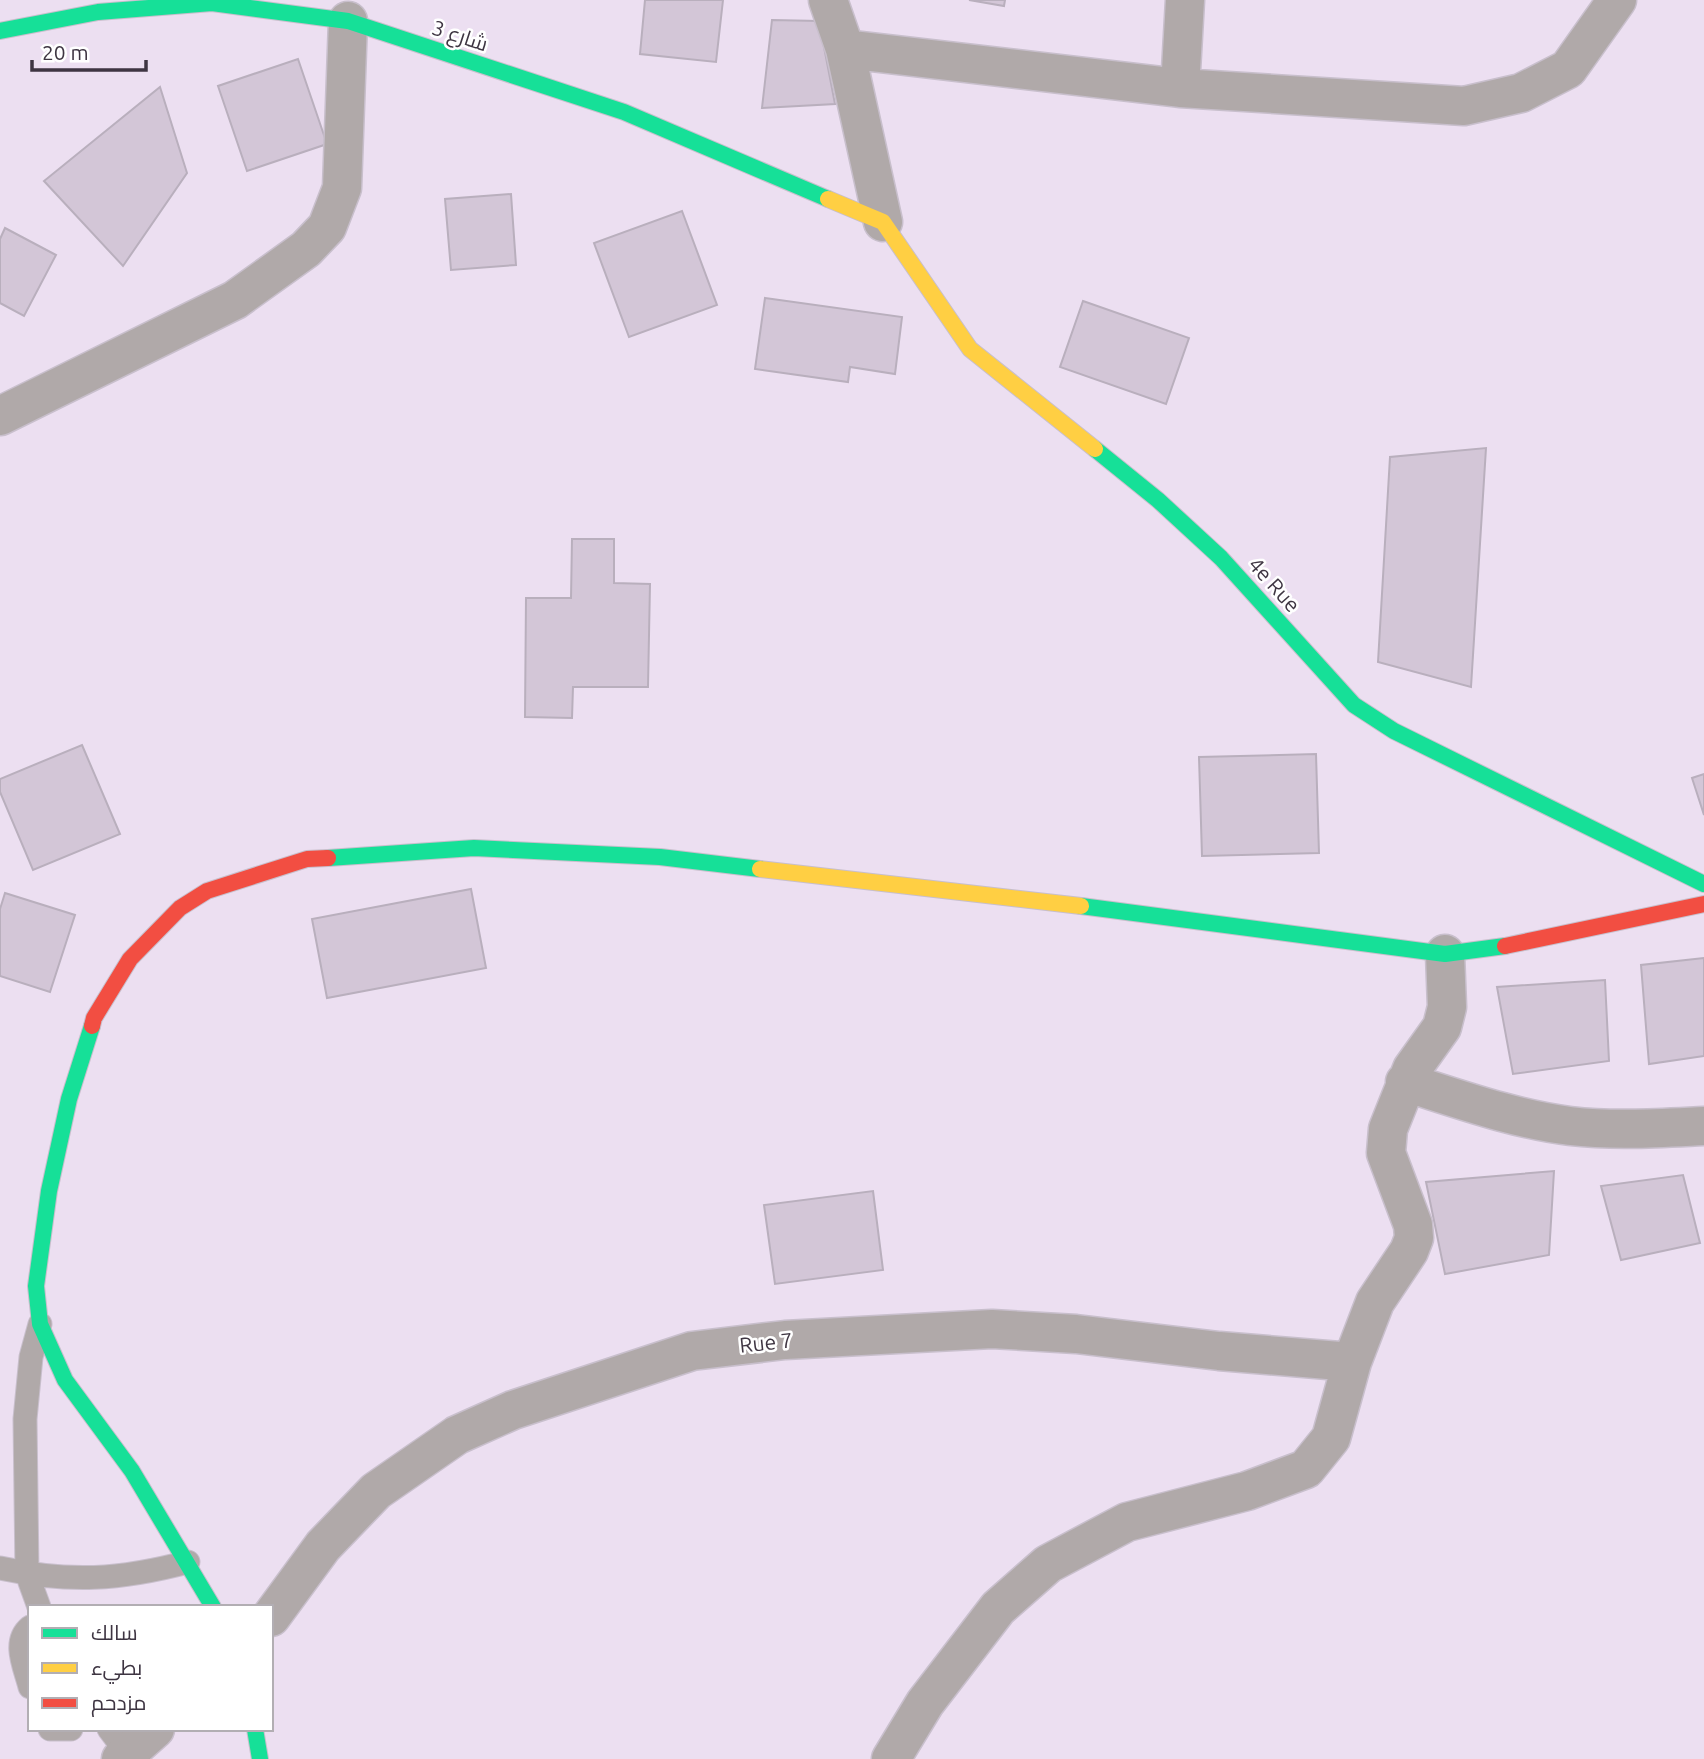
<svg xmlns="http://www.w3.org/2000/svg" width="1704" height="1759" font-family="Ubuntu,Cairo,sans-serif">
  <rect width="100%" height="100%" fill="#ecdff1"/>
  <path fill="#d3c6d7" stroke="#b9afbd" stroke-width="2" d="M645,0H723L716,62L640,54Z
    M969,0H1005L1004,6Z
    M772,20L819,21L835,104L762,108Z
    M298,59L327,144L247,171L218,86Z
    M160,87L187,173L123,266L44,181Z
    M511,194L516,265L451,270L445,199Z
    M682,211L717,305L629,337L594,243Z
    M5,228L56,255L24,316L0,303V239Z
    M765,298L902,317L895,374L850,367L848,382L755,369Z
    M1083,301L1189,338L1166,404L1060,367Z
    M1486,448L1471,687L1378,662L1390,457Z
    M572,539H614V583L650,584L648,687H573L572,718L525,717L526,598H571Z
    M82,745L120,834L33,870L0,792V779Z
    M1316,754L1319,853L1202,856L1199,757Z
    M1704,774V815L1692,778Z
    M471,889L486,968L327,998L312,919Z
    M5,893L75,915L50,992L0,976V909Z
    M1704,958V1056L1649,1064L1641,965Z
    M1605,980L1609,1061L1513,1074L1497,987Z
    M1554,1171L1549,1255L1445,1274L1426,1182Z
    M1683,1175L1700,1243L1621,1260L1601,1186Z
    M873,1191L883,1270L775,1284L764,1205Z"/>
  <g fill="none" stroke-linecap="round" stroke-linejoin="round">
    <g stroke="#c8bfcc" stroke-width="25">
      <path id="lane" d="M0,1568C69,1583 120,1580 188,1562
        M39,1607L27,1574L25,1419L31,1357L40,1324
        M30,1627C12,1642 25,1667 30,1687
        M50,1729H71
        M109,1729L127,1753"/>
    </g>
    <g stroke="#c8bfcc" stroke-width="41">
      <path id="street" d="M828,0L845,49
        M1180,88L1185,0
        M883,222L845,49L1180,88L1464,106L1521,93L1568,69L1617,0
        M0,416L235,300L306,249L327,227L342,188L348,21
        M1405,1082C1459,1099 1514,1119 1570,1126C1615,1131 1660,1128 1704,1126
        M271,1617L323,1546L376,1491L457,1435L513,1410L692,1351L785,1340L992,1329L1076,1334L1219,1351L1352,1362
        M121,1759L155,1729
        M891,1759L925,1703L998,1608L1048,1564L1127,1522L1247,1491L1306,1469L1331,1438L1352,1362L1375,1302L1409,1251L1414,1238L1413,1225L1386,1153L1388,1129L1412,1069L1442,1027L1447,1007L1445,954"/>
    </g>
    <g stroke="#c8bfcc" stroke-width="18">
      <path id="fast" d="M0,31L98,12L212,3L348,21L624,112L828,199
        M1095,449L1158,500L1221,558L1354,705L1394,731L1704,884
        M328,858L474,848L660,857L760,869
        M1081,906L1445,954L1505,946
        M92,1026L69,1099L49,1191L36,1286L40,1324L65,1380L132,1471L213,1607
        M255,1729L260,1759"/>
    </g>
    <g stroke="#c8bfcc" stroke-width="18">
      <path id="slow" d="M828,199L883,222L970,349L1095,449
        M760,869L1081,906"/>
    </g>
    <g stroke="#c8bfcc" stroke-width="18">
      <path id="jam" d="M1505,946L1704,904
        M92,1026L94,1018L130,959L180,908L207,891L307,859L328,858"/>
    </g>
    <use href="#lane" stroke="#b0a9a9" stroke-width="23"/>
    <use href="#street" stroke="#b0a9a9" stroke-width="38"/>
    <use href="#fast" stroke="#16e098" stroke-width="16"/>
    <use href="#slow" stroke="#ffcf43" stroke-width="16"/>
    <use href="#jam" stroke="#f24e42" stroke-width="16"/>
  </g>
  <g text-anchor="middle" stroke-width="5" stroke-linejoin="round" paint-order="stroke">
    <g font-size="21" fill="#3e3542" stroke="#fff">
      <text transform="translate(460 36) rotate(18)" y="7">شارع 3</text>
      <text transform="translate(1274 585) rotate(48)" y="7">4e Rue</text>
      <text transform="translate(766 1343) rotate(-6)" y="7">Rue 7</text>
    </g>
  </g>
  <rect x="28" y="1605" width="245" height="126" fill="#ffffff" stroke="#b2aeb3" stroke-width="2"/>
  <rect x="42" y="1628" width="35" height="10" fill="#16e098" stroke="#b2aeb3" stroke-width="2"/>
  <text x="91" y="1640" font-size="21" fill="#3e3542">سالك</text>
  <rect x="42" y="1663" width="35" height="10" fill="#ffcf43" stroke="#b2aeb3" stroke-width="2"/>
  <text x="91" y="1675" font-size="21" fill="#3e3542">بطيء</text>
  <rect x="42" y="1698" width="35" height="10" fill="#f24e42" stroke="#b2aeb3" stroke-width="2"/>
  <text x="91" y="1710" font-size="21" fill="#3e3542">مزدحم</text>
  <path d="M32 60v10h114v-10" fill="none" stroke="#3e3542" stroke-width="3.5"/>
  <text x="42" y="60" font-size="21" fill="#3e3542" stroke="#ffffff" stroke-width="5" paint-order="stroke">20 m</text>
</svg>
